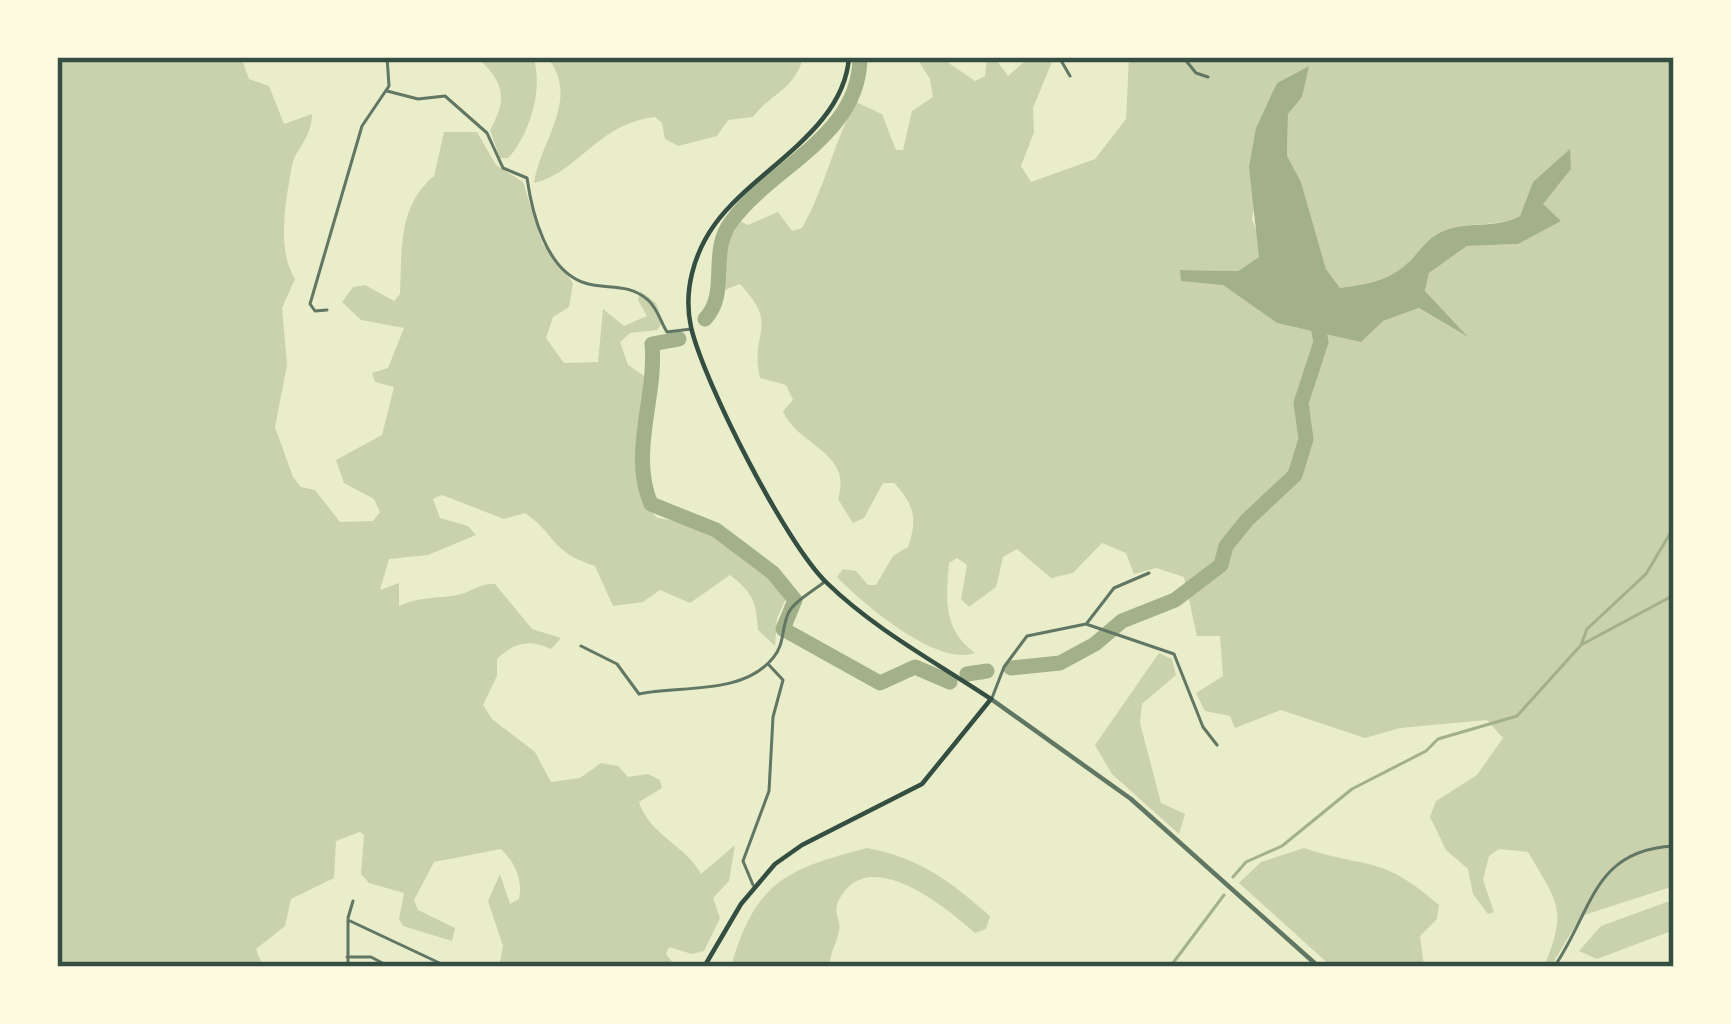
<svg xmlns="http://www.w3.org/2000/svg" width="1731" height="1024" font-family="'Asap Condensed',sans-serif">
  <rect width="100%" height="100%" fill="#e9edc9"/>
  <path fill="#cad2ad" fill-rule="evenodd" d="M57,57H241L249,79L269,86L284,124L312,114C311,141 295,148 292,166C286,199 276,249 295,279L282,308L287,365L275,427L293,477L301,487L315,490L340,522L373,521L380,512L374,499L344,483L336,460L382,435L394,387L375,382L372,373L388,368L404,328L361,320L342,302L353,287L365,285L394,301L400,294C402,249 398,206 434,176L444,132H477L496,165L523,182L542,243L573,283L569,307L553,317L546,338L564,363L598,362L603,309L624,326L647,316L638,300L640,291L656,303L663,322L657,330L630,333L620,342L628,365L647,378L643,501L657,518C712,525 749,557 787,596L777,618L775,646L758,630C756,601 753,593 730,575L690,603L660,590L643,602L613,606L595,566C550,552 556,534 525,513L504,519L442,495L433,499L440,518L468,526L476,535L428,555L389,559L380,590L399,583V606C421,596 435,599 457,595C472,592 479,583 495,584L532,629L561,638L551,649C529,639 515,642 497,659V676L483,705L492,719L535,752L551,782L580,778L601,763L618,766L628,777L648,774L660,780L662,788L639,802C650,836 686,845 701,874L735,845L729,881L713,898L720,918L704,951L692,954L669,947L666,954L676,967H499L503,946L488,901L500,874L510,904L519,899C523,879 515,863 501,849L434,862L414,900L418,910L455,928L452,941L403,926L399,919L404,893L369,883L361,874L364,835L360,832L336,841L334,878L291,899L285,926L256,949L263,967H57Z
    M477,57H533C544,86 530,135 508,158H500L490,130C507,100 506,84 477,57Z
    M547,57H803C795,90 771,93 753,117L728,120L717,136L678,146L665,139L662,123L655,117C597,124 578,173 534,183C541,139 581,98 547,57Z
    M916,57H940L975,81L985,76L987,57H994L1008,76L1030,57H1054L1033,108L1034,132L1021,166L1031,182L1095,159L1126,119L1129,57H1674L1671,887L1581,916L1553,963L1544,967C1568,908 1558,904 1528,852L1499,849L1489,856L1483,880L1494,912L1488,914L1473,894L1468,869L1446,850L1430,817L1436,801L1477,775L1503,738L1487,720L1400,728L1365,738L1281,710L1235,728L1230,716L1205,711L1196,693L1223,676L1220,636H1197L1184,577L1156,568L1134,574L1126,553L1102,543L1073,573L1051,578L1017,549L1003,557L996,587L969,607L961,599L967,565L957,558L949,563C946,601 943,629 975,653C938,667 864,605 837,577L843,569L856,571L868,585H876L893,556L908,547C918,519 914,504 894,483H883L864,518L853,523L838,499C853,451 798,447 783,411L793,400L786,385L760,378C749,330 781,328 740,284L722,291L721,254L740,221L748,225L778,212L792,231L802,228C826,186 833,143 856,102L882,114L896,150H903L912,111L933,97L930,79ZM1307,67L1302,97L1288,114L1287,157L1301,182L1326,269L1340,288C1362,285 1385,282 1403,267C1420,254 1425,237 1446,230C1471,221 1495,228 1520,216L1533,182L1570,151V170L1542,204L1559,220L1518,244L1467,246L1429,273L1425,291L1466,336L1419,308L1383,321L1277,323L1223,285L1180,270L1238,271L1259,257L1261,244L1252,219L1277,83Z
    M1159,653L1172,659L1176,675L1142,704L1140,723L1161,803L1185,814L1179,834L1112,774L1095,745Z
    M867,848C920,858 950,881 990,916L986,929L975,933C946,907 866,841 838,902C833,913 841,919 839,930C837,944 829,953 830,967H731C755,881 787,869 867,848Z
    M1304,848C1371,870 1380,854 1439,905L1437,919L1420,936L1424,967H1332L1239,883L1261,862Z
    M1667,902L1674,903V930L1597,959L1579,951L1601,926Z"/>
  <path fill="#a3b18a" d="M1309,66L1302,97L1288,114L1287,156L1301,182L1326,269L1340,288C1362,285 1385,282 1403,267C1420,254 1425,237 1446,230C1471,221 1495,229 1520,216L1533,182L1570,149L1571,169L1543,204L1561,221L1518,244L1467,246L1429,273L1425,291L1468,337L1419,308L1383,321L1361,342L1277,323L1223,285L1181,281L1180,270L1238,271L1259,257L1249,167L1256,128L1277,83Z"/>
  <g fill="none" stroke-linecap="round" stroke-linejoin="round">
    <path stroke="#a3b18a" stroke-width="3" d="M1581,645L1587,629L1646,574L1674,527
      M1233,877L1246,862L1282,846L1352,789L1426,751L1438,739L1517,716L1581,645L1674,595
      M1170,967L1224,895"/>
    <path stroke="#a3b18a" stroke-width="15" d="M705,319C730,293 708,253 731,222C773,165 860,136 860,57
      M679,339L652,344C657,396 629,454 651,504L716,530L773,573L795,600L783,629L880,683L915,667L950,682
      M1011,668L1060,663L1095,644L1122,621L1175,600L1221,565L1226,546L1247,520L1295,475L1306,439L1301,403L1321,342L1316,316
      M967,674L987,671"/>
    <path stroke="#617663" stroke-width="3" d="M1059,57L1070,76
      M1183,57L1196,73L1208,77
      M387,91L418,99L445,96L487,133L503,168L527,178C532,213 546,271 585,283C607,290 627,282 648,300C658,309 661,323 667,332L691,329
      M327,310L315,311L310,304L362,126L389,86L387,57
      M1087,623L1114,588L1149,573
      M581,646L617,664L639,694C679,685 742,696 773,658C785,644 781,630 788,614C793,602 813,591 823,583
      M992,698L1004,667L1027,636L1086,624L1174,654L1203,727L1217,745
      M753,885L743,861L769,791L773,717L783,680L769,665
      M348,918L353,901
      M347,957H371L390,967
      M348,967V920L448,967
      M1554,967C1593,911 1592,850 1674,846"/>
    <path stroke="#617663" stroke-width="4.5" d="M991,699L1131,799L1319,967"/>
    <path stroke="#344e41" stroke-width="4.5" d="M704,967L741,904L775,864L802,845L922,784L991,699C937,663 874,629 827,583C786,544 704,383 691,327C683,291 694,253 715,224C755,169 844,131 849,57"/>
  </g>
  <rect width="1731" height="1024" fill="none" stroke="#fefae0" stroke-width="120"/>
  <rect x="60" y="60" width="1611" height="904" fill="none" stroke="#344e41" stroke-width="4.5"/>
</svg>
